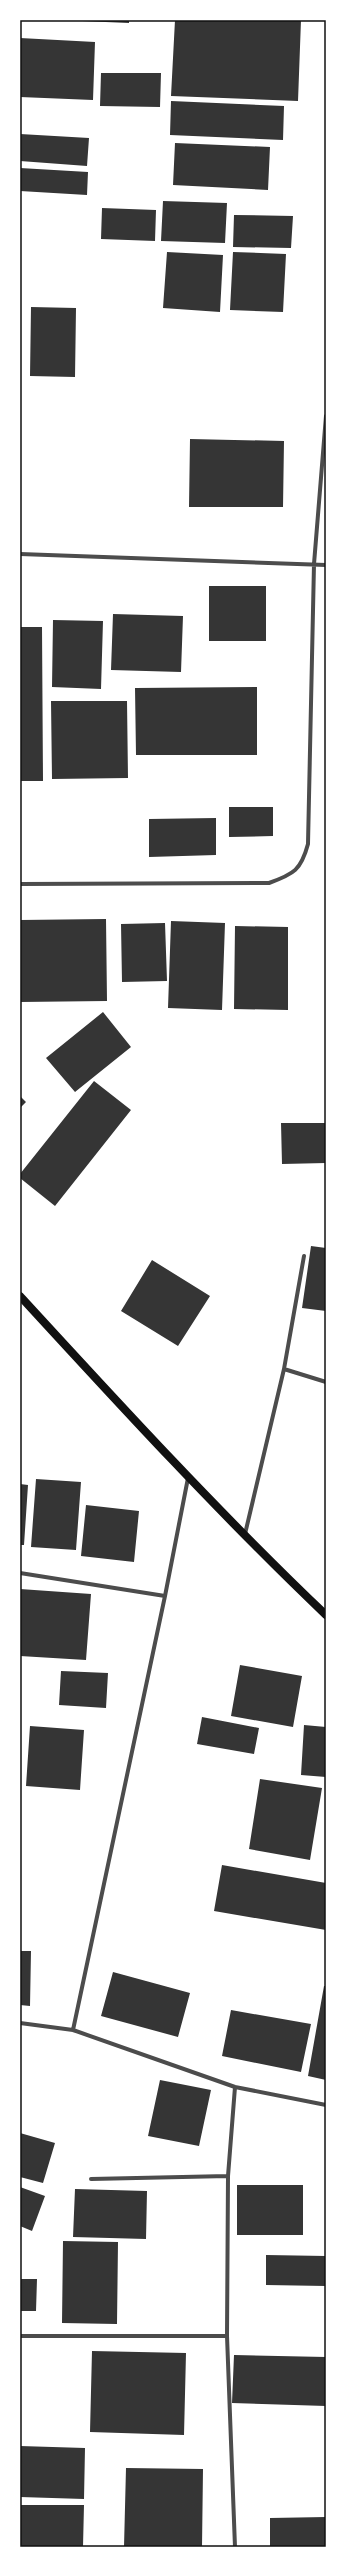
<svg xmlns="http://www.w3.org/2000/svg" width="346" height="2567" font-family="'PT Sans',sans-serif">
  <rect width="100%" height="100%" fill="#fff"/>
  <path fill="#353535" d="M82,20H129V23L82,21Z
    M175,20H301L298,101L171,96Z
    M20,38L95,42L93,100L20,97Z
    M101,73H161L160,107L100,106Z
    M171,101L284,106L283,140L170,135Z
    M20,134L89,138L87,166L20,161Z
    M175,143L270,147L268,190L173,185Z
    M20,168L88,172L87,195L20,191Z
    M163,201L227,203L225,243L161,241Z
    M102,208L156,210L155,241L101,239Z
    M234,215L293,216L291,248L233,247Z
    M167,252L223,255L220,312L163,308Z
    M233,252L286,254L283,312L230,310Z
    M31,307L76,308L75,377L30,376Z
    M190,439L284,441L283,507H189Z
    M209,586H266V641H209Z
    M113,614L183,616L181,672L111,670Z
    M53,620L103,621L101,689L52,687Z
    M20,627H42L43,781H20Z
    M257,687V755H136L135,688Z
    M51,701H127L128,778L52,779Z
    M229,807H273V836L229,837Z
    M216,818V855L149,857V819Z
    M106,919L107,1001L20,1002V920Z
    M171,921L225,923L222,1010L168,1008Z
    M165,923L167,981L122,982L121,924Z
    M235,926L288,927V1010L234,1009Z
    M103,1012L131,1047L75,1092L46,1058Z
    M94,1081L131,1110L55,1206L20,1178V1174Z
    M20,1096L26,1102L20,1108Z
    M281,1123H326V1163L282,1164Z
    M311,1246L326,1248V1311L302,1308Z
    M152,1260L210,1296L178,1346L121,1311Z
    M36,1479L81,1482L76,1550L31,1547Z
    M20,1484L28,1485L24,1545H20Z
    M86,1505L139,1511L134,1562L81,1556Z
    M20,1589L91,1594L86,1660L20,1656Z
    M240,1665L302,1676L293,1727L231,1716Z
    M61,1671L108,1673L106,1708L59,1705Z
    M202,1717L259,1728L254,1754L197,1744Z
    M304,1725L326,1727V1777L301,1775Z
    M30,1726L84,1730L80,1790L26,1786Z
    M260,1779L322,1788L310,1860L249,1849Z
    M222,1865L326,1883V1930L214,1911Z
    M20,1951H31L30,2006L20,2005Z
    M113,1972L190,1993L178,2037L101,2016Z
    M324,1986H326V2080L308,2076Z
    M231,2010L311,2024L301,2072L222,2056Z
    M160,2080L211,2090L199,2146L148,2136Z
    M20,2133L55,2143L43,2183L20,2177Z
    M237,2185H303V2235H237Z
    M20,2187L45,2196L32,2231L20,2226Z
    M75,2189L147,2191L146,2239L73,2237Z
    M63,2241L118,2242L117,2324L62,2323Z
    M266,2255L326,2256V2286L266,2285Z
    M20,2279H37L36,2311H20Z
    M92,2351L186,2353L184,2435L90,2432Z
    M234,2355L326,2357V2406L232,2403Z
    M20,2446L85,2448L84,2499L20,2497Z
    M126,2468L203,2469L202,2547H124Z
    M20,2505H84L83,2547H20Z
    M326,2517V2547H270V2518Z"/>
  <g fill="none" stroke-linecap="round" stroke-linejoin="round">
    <path stroke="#4c4c4c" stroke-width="4" d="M20,554L326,565
      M20,884L269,883C294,874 301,870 308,844L314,564L326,416
      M284,1369L304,1256
      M245,1534L284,1369L326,1382
      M20,1573L165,1596
      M20,2023L73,2030L235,2087L326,2105
      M73,2030L165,1596L188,1478
      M91,2179L228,2176
      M20,2336H227
      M235,2547L227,2336L228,2176L235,2087"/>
    <path stroke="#111" stroke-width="8" d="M20,1296C120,1405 219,1513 326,1615"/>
  </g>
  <rect width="346" height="2567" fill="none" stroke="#ffffff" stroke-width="42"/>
  <rect x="21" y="21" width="304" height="2525" fill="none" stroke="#111" stroke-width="1.5"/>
</svg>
